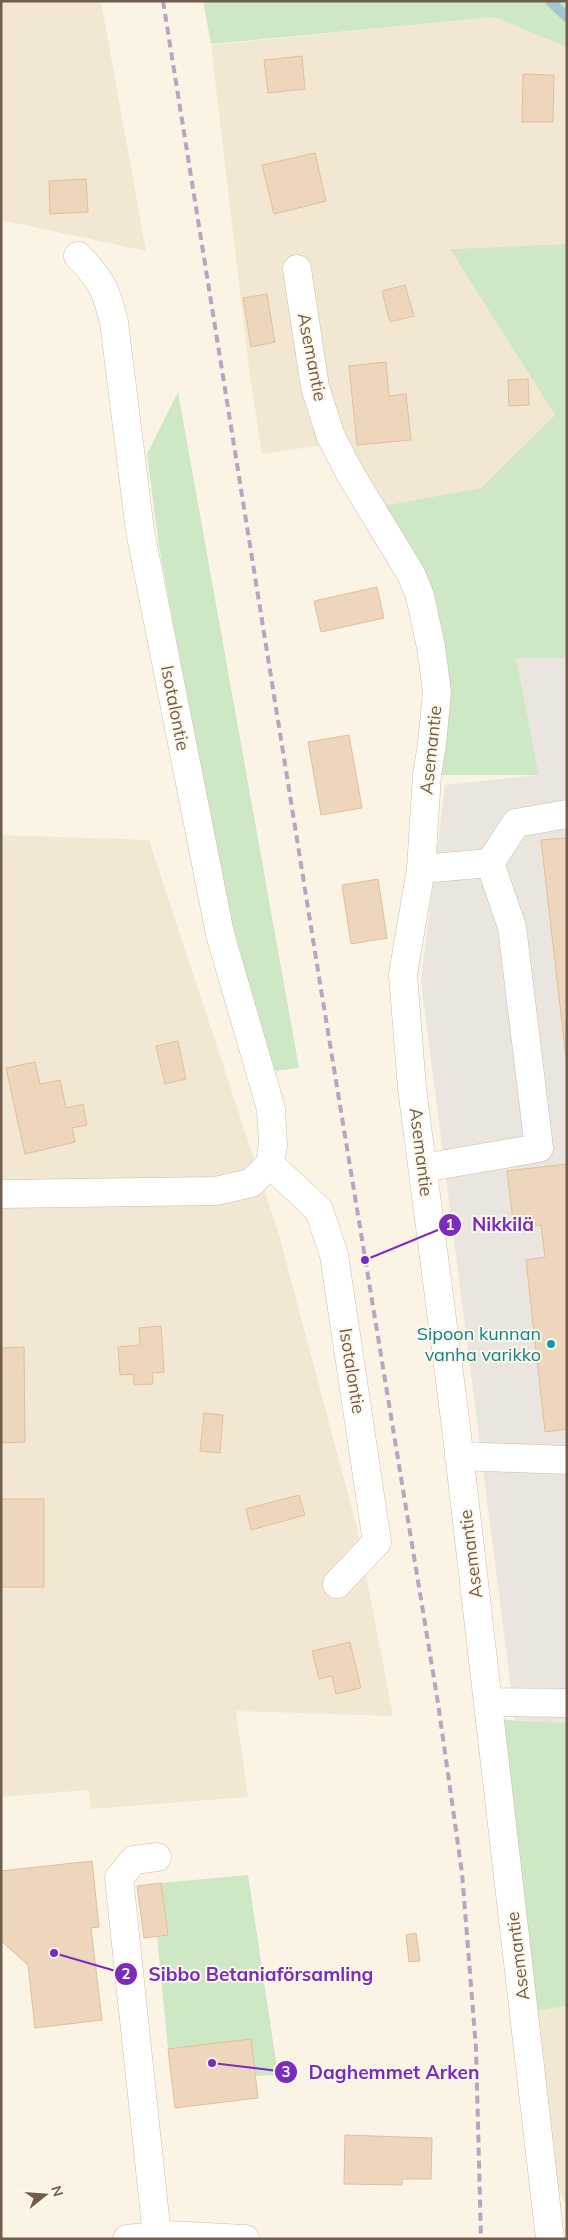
<svg xmlns="http://www.w3.org/2000/svg" width="568" height="2240" font-family="Mulish,sans-serif">
  <rect width="100%" height="100%" fill="#fbf4e4"/>
  <path fill="#f2e7d3" d="M1,1H101L146,251L1,220Z
    M494,17L567,47V244L451,249L555,415L481,488L371,508L350,441L262,454L250,377L211,45Z
    M1,835L149,840L279,1235L357,1528L393,1716L236,1711L248,1797L91,1809L89,1790L1,1797Z
    M567,2006V2207L556,2182L525,2012Z"/>
  <path fill="#eae5de" d="M516,658H567V1723L515,1720L421,980L445,785L539,775Z"/>
  <path fill="#cee7c4" d="M203,1H567V47L494,17L211,44Z
    M567,244V658H516L539,775H427L431,647L371,508L481,488L555,415L450,249Z
    M178,392L299,1068L273,1071L229,927L159,546L147,454Z
    M490,1719L567,1723V2006L525,2012Z
    M248,1875L278,2075L255,2076L251,2040L168,2049L157,1936L167,1935L161,1883Z"/>
  <g fill="none" stroke-linecap="round" stroke-linejoin="round">
    <path stroke="#a1c6d4" stroke-width="10" d="M550,1L567,17"/>
  </g>
  <path fill="#eed6bd" stroke="#dfbf9f" d="M302,56L305,89L268,93L264,60Z
    M523,74L554,75L553,122H522Z
    M315,153L326,201L274,214L262,165Z
    M86,179L88,212L50,214L49,181Z
    M405,285L414,316L390,322L382,291Z
    M267,294L275,342L251,347L243,298Z
    M386,362L389,396L406,394L411,440L357,445L349,366Z
    M528,379L529,405L509,406L508,380Z
    M377,587L384,618L321,632L314,601Z
    M349,735L362,808L321,815L308,742Z
    M567,838V1066L541,840Z
    M378,879L387,938L351,944L342,885Z
    M178,1041L186,1079L165,1084L156,1046Z
    M35,1062L40,1084L60,1080L66,1108L83,1104L87,1125L72,1128L75,1142L25,1154L6,1068Z
    M567,1164V1429L545,1432L526,1260L545,1257L541,1225L514,1228L507,1171Z
    M161,1326L164,1372L152,1373L153,1384L134,1385L133,1374L120,1375L118,1347L140,1345L139,1328Z
    M24,1347L25,1442L1,1443V1348Z
    M204,1413L223,1415L220,1453L200,1451Z
    M299,1495L305,1515L251,1530L246,1509Z
    M1,1499H44V1587H1Z
    M350,1642L361,1688L336,1694L332,1676L319,1679L312,1651Z
    M92,1861L99,1927L91,1928L102,2020L35,2028L28,1965L1,1941V1871Z
    M161,1883L168,1935L144,1938L137,1886Z
    M416,1933L420,1961L409,1962L406,1935Z
    M251,2039L258,2098L175,2108L168,2049Z
    M345,2135L432,2138L431,2179H402V2185L344,2184Z"/>
  <g fill="none" stroke-linecap="round" stroke-linejoin="round">
    <g stroke="#cbbdab" stroke-width="29">
      <path id="minor" d="M297,269L315,387L331,437L352,477L411,574L420,596L431,647L437,692L432,744L427,775L421,869L403,974L412,1088L456,1427L550,2239
        M490,863L516,823L567,814
        M421,869L490,863L512,927L539,1148L423,1168
        M270,1164L319,1210L334,1255L377,1542L337,1584
        M1,1194L216,1191L251,1183L270,1164L273,1145L271,1109L220,934L140,531L114,322C106,290 102,280 78,256
        M459,1456L567,1460
        M488,1702L567,1703
        M157,2236L119,1878L134,1860L157,1857
        M127,2239L167,2235L245,2239"/>
    </g>
    <use href="#minor" stroke="#fff" stroke-width="28"/>
    <path stroke="#b8a4c3" stroke-width="4" stroke-dasharray="8 5" stroke-linecap="butt" d="M163,1L319,977L438,1703L462,1873L476,2048L481,2239"/>
  </g>
  <circle fill="#0f9aa8" stroke="#fef8ea" stroke-width="2" cx="551" cy="1344" r="5"/>
  <g text-anchor="middle" stroke-width="4" stroke-linejoin="round" paint-order="stroke">
    <g font-size="18" fill="#715d4b" stroke="#fef8ea">
      <text transform="translate(312 357) rotate(79)" y="6">Asemantie</text>
      <text transform="translate(175 708) rotate(79)" y="6">Isotalontie</text>
      <text transform="translate(431 750) rotate(-84)" y="6">Asemantie</text>
      <text transform="translate(421 1152) rotate(83)" y="6">Asemantie</text>
      <text transform="translate(352 1371) rotate(81)" y="6">Isotalontie</text>
      <text transform="translate(471 1554) rotate(-97)" y="6">Asemantie</text>
      <text transform="translate(518 1956) rotate(-97)" y="6">Asemantie</text>
    </g>
    <g font-size="18" fill="#0d838f" stroke="#fef8ea" text-anchor="end">
      <text x="541" y="1340">Sipoon kunnan<tspan x="541" dy="21">vanha varikko</tspan></text>
    </g>
  </g>
  <path fill="none" stroke="#7b2cbf" stroke-width="2" d="M365 1260L450 1225M54 1953L126 1974M212 2063L286 2072"/>
  <g fill="#7b2cbf" stroke="#fef8ea" stroke-width="2">
    <circle cx="365" cy="1260" r="5"/>
    <circle cx="54" cy="1953" r="5"/>
    <circle cx="212" cy="2063" r="5"/>
    <circle cx="450" cy="1225" r="12"/>
    <circle cx="126" cy="1974" r="12"/>
    <circle cx="286" cy="2072" r="12"/>
  </g>
  <g font-size="15" text-anchor="middle" font-weight="bold" fill="#fff">
    <text x="450" y="1230">1</text>
    <text x="126" y="1979">2</text>
    <text x="286" y="2077">3</text>
  </g>
  <g font-size="19" text-anchor="middle" font-weight="bold" fill="#7b2cbf" stroke="#fef8ea" stroke-width="4" stroke-linejoin="round" paint-order="stroke">
    <text x="503" y="1231">Nikkilä</text>
    <text x="261" y="1981">Sibbo Betaniaförsamling</text>
    <text x="394" y="2079">Daghemmet Arken</text>
  </g>
  <rect width="568" height="2240" fill="none" stroke="#715d4b" stroke-width="5"/>
  <g transform="translate(45 2195) rotate(73)" stroke="#fef8ea" stroke-width="4" paint-order="stroke">
  <path d="M0-4L9 19L0 12L-9 19Z" fill="#715d4b"/>
  <text y="-8" font-size="14" font-weight="bold" text-anchor="middle" fill="#715d4b">N</text>
  </g>
</svg>
